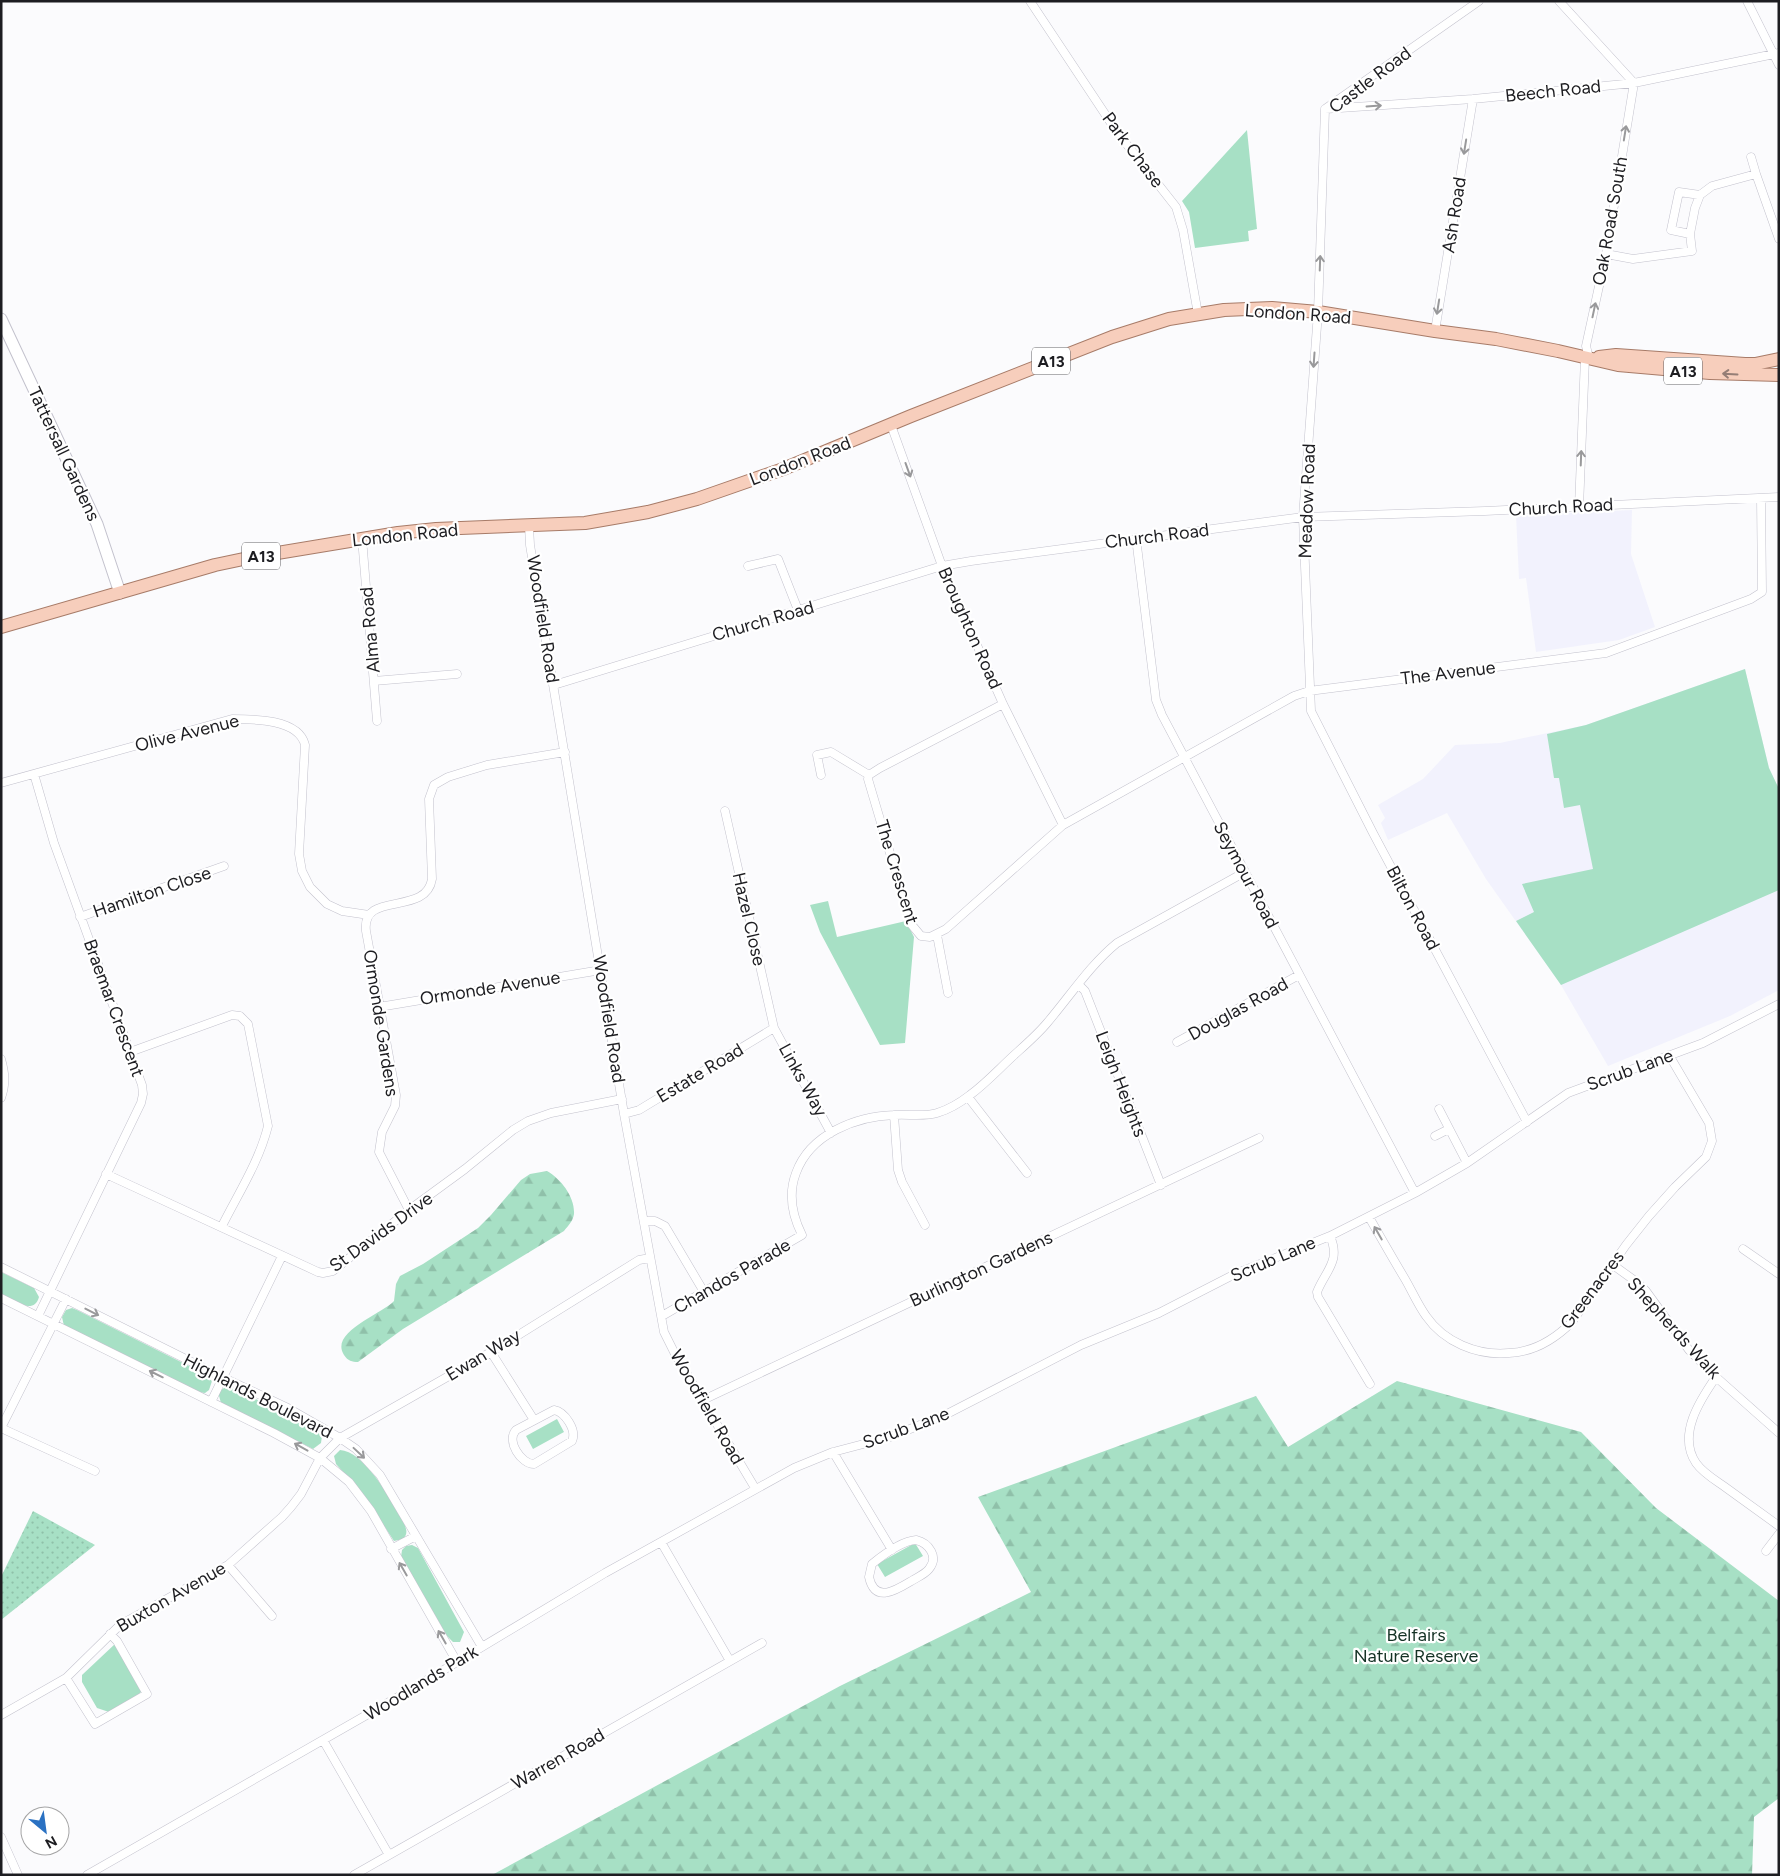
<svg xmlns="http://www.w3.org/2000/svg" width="1780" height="1876" font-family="Figtree,sans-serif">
  <defs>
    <pattern id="forest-firs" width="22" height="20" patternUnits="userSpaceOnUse" patternTransform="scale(1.25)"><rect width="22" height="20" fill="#a7e0c5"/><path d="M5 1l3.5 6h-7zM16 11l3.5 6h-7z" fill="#8fc0a9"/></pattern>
    <pattern id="garden-dots" width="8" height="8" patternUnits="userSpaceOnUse" patternTransform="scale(1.25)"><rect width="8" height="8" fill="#a7e0c5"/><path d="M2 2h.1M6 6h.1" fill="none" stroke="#8fc0a9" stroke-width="1.8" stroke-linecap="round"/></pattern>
  </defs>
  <rect width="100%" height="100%" fill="#fbfbfd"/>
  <path fill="#f2f2fd" d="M1632,510L1631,554L1655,627L1619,640L1536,652L1526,578L1519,579L1516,515Z
    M1745,669L1769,768L1779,789V990L1730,1016L1608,1066L1561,985L1486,879L1447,813L1388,840L1381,823L1385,818L1378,805L1423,779L1455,745L1500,743L1586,725Z"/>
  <path fill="#a7e0c5" d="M1247,130L1257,229L1248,231L1249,241L1195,248L1189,212L1182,201Z
    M1745,669L1769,768L1779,789V890L1561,985L1516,921L1534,912L1522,884L1593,869L1580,805L1564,808L1559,778H1554L1547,734L1586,725Z
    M828,901L837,937L906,921L914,937L905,1043L880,1045L820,932L810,905Z
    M1,1272L34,1288L39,1297C34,1316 13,1300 1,1295Z
    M72,1308L77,1310L207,1375L212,1381L209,1390L205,1393L198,1392L64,1326L62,1317L66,1310Z
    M227,1386L286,1413L320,1434L322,1436L321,1443L313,1449L221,1403L218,1392Z
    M557,1419L564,1432L533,1449L526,1436Z
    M340,1450C363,1451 387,1493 397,1511C400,1517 405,1523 406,1529C407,1533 406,1536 403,1539L394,1541L363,1494L336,1464L334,1456Z
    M915,1543L923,1556L885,1577L877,1564Z
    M412,1545L418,1548L464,1632L460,1642H453L447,1636L401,1557L402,1550L406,1546Z
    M116,1643L142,1691L138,1695L109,1712L97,1708L82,1682V1675Z"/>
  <path fill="url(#forest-firs)" d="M547,1171C561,1179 575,1197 574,1214C573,1221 568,1226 564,1231L403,1329L358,1362C352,1362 348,1361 344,1355C329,1332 382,1314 394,1301L396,1284L400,1276L423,1264L478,1228L491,1215L521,1180L530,1174Z
    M1397,1381L1581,1432L1656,1508L1779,1601V1798L1754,1817L1752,1875H492L840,1686L1031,1592L978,1497L1256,1396L1288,1447Z"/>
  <path fill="url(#garden-dots)" d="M33,1511L95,1545L1,1620V1577Z"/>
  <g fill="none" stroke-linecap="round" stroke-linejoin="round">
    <g stroke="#c3c2cd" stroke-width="9">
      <path id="street" d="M1030,1L1117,132L1176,207L1183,230L1198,314
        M1559,1L1634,83L1606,254L1586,346L1589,358
        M1747,1L1779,65
        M1325,109L1318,312L1303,517L1311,711L1373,833L1527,1122
        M1325,109L1473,99L1634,83L1779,53
        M1325,109L1479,1
        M1751,157L1756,174
        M1690,234L1671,230L1679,192L1700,195
        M1606,254L1633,259L1692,251L1690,234L1695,208L1700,195L1712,186L1756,174L1779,239
        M1435,331L1473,99
        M891,425L942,566L1003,704L1063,825
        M1579,507L1585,358
        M529,526L530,545L624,1114L664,1332L675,1354L755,1488
        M362,538L377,721
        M1136,538L1156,700L1162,715L1415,1193
        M748,566L778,559L798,610
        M374,681L457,674
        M554,685L942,566L971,561L1303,517L1485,511L1779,497
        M1003,704L880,768L869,775L868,779L911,924L921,936L930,937L946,929L1063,825L1294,696L1309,691L1606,653L1751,599L1762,592L1761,498
        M34,774L54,843L142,1085L143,1094L141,1103L38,1316
        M821,775L817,755L831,752L869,775
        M1,783L232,719C254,719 299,719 305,745L299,854L302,871L310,887L327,904L342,911L369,915
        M725,811L774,1028L831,1133
        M80,917L224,866
        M937,935L948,993
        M1079,985L1085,991L1161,1185
        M379,1007L601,970
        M1177,1042L1299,975
        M130,1052L232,1015L240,1016L248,1024L268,1126C259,1162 238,1194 222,1226
        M1,1059C5,1073 6,1084 1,1098
        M968,1097L1027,1173
        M1439,1109L1467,1163
        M624,1114L639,1110L774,1028
        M894,1115L898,1170L902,1182L925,1225
        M1435,1136L1449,1129
        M106,1174L318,1272L323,1273L333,1271L409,1210L465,1169L513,1130L528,1121L551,1113L622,1099
        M409,1210L379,1152L382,1132L395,1106L396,1095L366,931C361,890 426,917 432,879L429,799L434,785L448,777L487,765L565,752
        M1369,1217C1381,1238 1393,1259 1405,1279C1412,1291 1418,1305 1426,1316C1444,1342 1477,1356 1509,1353C1534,1352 1555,1339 1572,1322L1626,1245L1649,1216L1675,1187L1706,1157L1712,1141L1709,1123L1669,1055
        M644,1221H655L665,1226L704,1292
        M1330,1236C1341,1261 1326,1270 1317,1292L1318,1297L1370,1384
        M1743,1249L1779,1274
        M1613,1265L1638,1283L1646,1291L1689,1350L1716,1377L1779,1433
        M1,1267L222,1377L286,1407L340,1438L356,1449L380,1475L482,1647
        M1,1298L274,1433L320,1458L349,1482L371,1511L457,1662
        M66,1299L1,1428L95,1471
        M662,1316L802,1235C792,1215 788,1194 796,1173C810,1134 856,1116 895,1115C908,1114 924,1117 937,1113C947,1110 961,1102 970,1095C985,1084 998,1070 1012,1057C1024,1046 1037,1035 1047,1023C1070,996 1090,965 1117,943L1245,872
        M491,1352L534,1420
        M1716,1377C1700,1400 1677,1435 1696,1463C1703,1473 1715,1480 1725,1487C1743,1500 1761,1513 1779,1526
        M703,1400L1259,1138
        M211,1402L282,1256
        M554,1410C565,1412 577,1430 572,1441L534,1464C521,1464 506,1441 516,1430Z
        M833,1452L892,1550
        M916,1540C929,1543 939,1557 929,1569C925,1574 918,1577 913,1580C898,1589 875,1605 869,1577L872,1564C883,1555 901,1541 916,1540Z
        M661,1542L730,1661
        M391,1549L416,1536
        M1766,1551L1779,1534
        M228,1565L272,1616
        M66,1678L95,1724L147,1694L117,1641L110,1634
        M1,1715L66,1678L120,1625L228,1565L282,1517L291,1507L301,1494L320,1458L340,1438L491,1352L639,1260L650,1258
        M323,1740L389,1855
        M1,1837L18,1875
        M87,1875L412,1689L605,1573L794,1468L833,1452L890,1437L945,1415L1081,1345L1159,1313L1235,1274L1330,1236L1415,1193L1467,1163L1568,1093L1703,1043L1779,1004
        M354,1875L762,1643"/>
    </g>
    <g stroke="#c3c2cd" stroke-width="13">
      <path id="secondary" d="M1,319L97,524L120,593"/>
    </g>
    <g stroke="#a77b68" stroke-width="14">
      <path id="primary" d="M1599,357L1616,355L1745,364H1755L1779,359
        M1,627L215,565L253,557L398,533L436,529L585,523L648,512L697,499L783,469L911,416L1112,337L1169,319L1224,310L1272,308L1318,312L1435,331L1496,339L1558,351L1618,365L1710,373L1779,375"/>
    </g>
    <use href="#street" stroke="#fff" stroke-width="8"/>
    <use href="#secondary" stroke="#fff" stroke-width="11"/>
    <use href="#primary" stroke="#f7cebc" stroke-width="12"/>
  </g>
  <defs><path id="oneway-shaft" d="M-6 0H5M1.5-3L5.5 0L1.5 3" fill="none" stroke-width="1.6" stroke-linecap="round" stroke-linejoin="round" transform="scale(1.25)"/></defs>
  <g stroke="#99999b">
    <use href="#oneway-shaft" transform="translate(1374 106) rotate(-4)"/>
    <use href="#oneway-shaft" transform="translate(1625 133) rotate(-81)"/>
    <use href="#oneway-shaft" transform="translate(1465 147) rotate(99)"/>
    <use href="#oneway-shaft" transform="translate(1320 263) rotate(-88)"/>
    <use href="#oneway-shaft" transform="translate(1438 307) rotate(99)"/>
    <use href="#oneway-shaft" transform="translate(1594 310) rotate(-78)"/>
    <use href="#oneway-shaft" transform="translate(1314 360) rotate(94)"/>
    <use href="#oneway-shaft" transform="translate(1581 458) rotate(-88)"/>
    <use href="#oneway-shaft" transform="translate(908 470) rotate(70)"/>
    <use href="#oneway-shaft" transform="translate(1378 1233) rotate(-120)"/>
    <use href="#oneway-shaft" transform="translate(92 1312) rotate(27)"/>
    <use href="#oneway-shaft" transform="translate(156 1374) rotate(-154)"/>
    <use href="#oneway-shaft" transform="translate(301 1447) rotate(-151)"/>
    <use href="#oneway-shaft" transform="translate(359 1453) rotate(43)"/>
    <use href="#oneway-shaft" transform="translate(403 1569) rotate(-120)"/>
    <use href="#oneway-shaft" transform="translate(442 1637) rotate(-120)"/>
  </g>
  <use stroke="#957e76" href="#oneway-shaft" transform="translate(1730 374) rotate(-177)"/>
  <g text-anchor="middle" stroke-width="4.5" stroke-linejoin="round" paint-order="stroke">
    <g fill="#fff" stroke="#616164" stroke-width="1">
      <rect x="1032" y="347.5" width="38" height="27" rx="4"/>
      <rect x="1664" y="357.5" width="38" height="27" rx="4"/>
      <rect x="242" y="542.5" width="38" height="27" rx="4"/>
    </g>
    <g font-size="16" font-weight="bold" fill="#1d1d21">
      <text x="1051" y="367">A13</text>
      <text x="1683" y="377">A13</text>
      <text x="261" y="562">A13</text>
    </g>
    <g font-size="18" fill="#1d1d21" stroke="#fff">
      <text transform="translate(1370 80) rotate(-37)" y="6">Castle Road</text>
      <text transform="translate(1553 91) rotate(-6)" y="6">Beech Road</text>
      <text transform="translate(1133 150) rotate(53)" y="6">Park Chase</text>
      <text transform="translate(1454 215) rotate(-81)" y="6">Ash Road</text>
      <text transform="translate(1610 221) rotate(-80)" y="6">Oak Road South</text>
      <text transform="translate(1298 314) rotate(4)" y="6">London Road</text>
      <text transform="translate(64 454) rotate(65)" y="6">Tattersall Gardens</text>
      <text transform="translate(800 461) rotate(-21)" y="6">London Road</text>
      <text transform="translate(1307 501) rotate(-88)" y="6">Meadow Road</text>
      <text transform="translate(1561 507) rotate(-3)" y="6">Church Road</text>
      <text transform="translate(405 535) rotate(-6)" y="6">London Road</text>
      <text transform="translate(1157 536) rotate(-7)" y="6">Church Road</text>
      <text transform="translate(543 619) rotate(81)" y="6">Woodfield Road</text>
      <text transform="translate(763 621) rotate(-16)" y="6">Church Road</text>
      <text transform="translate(970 628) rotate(66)" y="6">Broughton Road</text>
      <text transform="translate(370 630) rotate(-95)" y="6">Alma Road</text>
      <text transform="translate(1448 673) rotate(-7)" y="6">The Avenue</text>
      <text transform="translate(187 733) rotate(-14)" y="6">Olive Avenue</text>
      <text transform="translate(897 872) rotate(73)" y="6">The Crescent</text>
      <text transform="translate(1246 875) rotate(62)" y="6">Seymour Road</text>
      <text transform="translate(152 892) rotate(-19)" y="6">Hamilton Close</text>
      <text transform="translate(1413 908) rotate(62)" y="6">Bilton Road</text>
      <text transform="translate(749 919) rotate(77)" y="6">Hazel Close</text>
      <text transform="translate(490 988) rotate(-9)" y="6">Ormonde Avenue</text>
      <text transform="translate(114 1008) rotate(70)" y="6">Braemar Crescent</text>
      <text transform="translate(1238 1009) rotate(-29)" y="6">Douglas Road</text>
      <text transform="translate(609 1019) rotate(81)" y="6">Woodfield Road</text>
      <text transform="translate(381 1023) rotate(81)" y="6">Ormonde Gardens</text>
      <text transform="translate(1630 1070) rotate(-20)" y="6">Scrub Lane</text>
      <text transform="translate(700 1073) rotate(-31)" y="6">Estate Road</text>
      <text transform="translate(803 1080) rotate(61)" y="6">Links Way</text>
      <text transform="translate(1121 1084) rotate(69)" y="6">Leigh Heights</text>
      <text transform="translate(381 1232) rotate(-36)" y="6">St Davids Drive</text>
      <text transform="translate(1273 1259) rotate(-23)" y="6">Scrub Lane</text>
      <text transform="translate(981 1269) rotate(-25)" y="6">Burlington Gardens</text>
      <text transform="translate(732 1276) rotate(-30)" y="6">Chandos Parade</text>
      <text transform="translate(1592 1290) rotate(-53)" y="6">Greenacres</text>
      <text transform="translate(1674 1328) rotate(48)" y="6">Shepherds Walk</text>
      <text transform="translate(483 1355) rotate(-31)" y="6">Ewan Way</text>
      <text transform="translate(258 1396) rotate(27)" y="6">Highlands Boulevard</text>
      <text transform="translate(707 1407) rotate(60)" y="6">Woodfield Road</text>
      <text transform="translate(906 1428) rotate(-20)" y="6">Scrub Lane</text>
      <text transform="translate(171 1597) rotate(-30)" y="6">Buxton Avenue</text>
      <text transform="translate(421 1683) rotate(-31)" y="6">Woodlands Park</text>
      <text transform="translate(558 1759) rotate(-30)" y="6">Warren Road</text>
    </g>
    <g font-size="18" fill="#143225" stroke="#fff">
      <text x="1416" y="1641">Belfairs<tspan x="1416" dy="21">Nature Reserve</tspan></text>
    </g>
  </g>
  <rect width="1780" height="1876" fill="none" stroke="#1d1d21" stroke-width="5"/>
  <g transform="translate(45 1831) rotate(151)"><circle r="24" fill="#ffffff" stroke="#a5a5a6"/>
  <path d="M0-4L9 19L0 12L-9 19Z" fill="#2a71c2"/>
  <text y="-8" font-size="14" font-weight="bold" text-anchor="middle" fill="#1d1d21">N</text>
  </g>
</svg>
